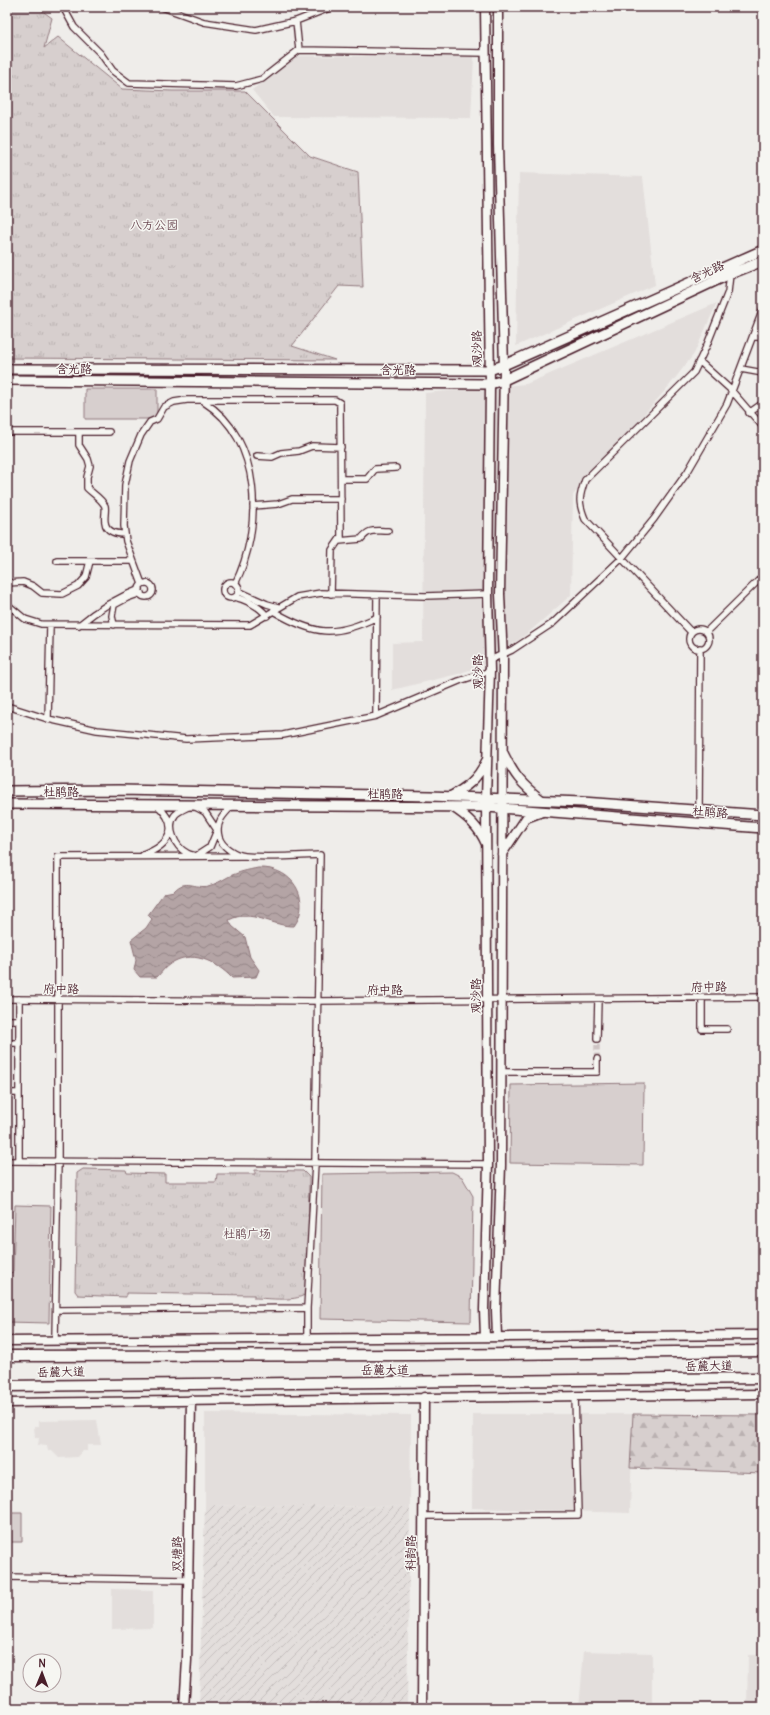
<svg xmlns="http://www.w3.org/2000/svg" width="770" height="1715" font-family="Delius,'LXGW WenKai TC',sans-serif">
  <defs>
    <pattern id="industrial-furrows" width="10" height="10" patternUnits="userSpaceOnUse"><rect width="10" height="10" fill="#e3dedc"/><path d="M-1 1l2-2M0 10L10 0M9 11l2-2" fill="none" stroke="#c4bebd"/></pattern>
    <pattern id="forest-firs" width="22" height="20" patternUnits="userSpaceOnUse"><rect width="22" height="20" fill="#d7cfce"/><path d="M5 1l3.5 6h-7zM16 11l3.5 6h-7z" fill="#bab1b1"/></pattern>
    <pattern id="park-tufts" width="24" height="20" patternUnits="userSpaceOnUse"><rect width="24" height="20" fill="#d7cfce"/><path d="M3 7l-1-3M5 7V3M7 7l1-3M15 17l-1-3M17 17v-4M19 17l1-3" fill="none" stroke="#bab1b1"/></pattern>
    <pattern id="water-waves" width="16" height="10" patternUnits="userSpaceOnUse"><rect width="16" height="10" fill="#b4a4a5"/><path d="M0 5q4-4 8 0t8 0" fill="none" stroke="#948587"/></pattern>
  </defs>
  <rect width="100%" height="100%" fill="#efedea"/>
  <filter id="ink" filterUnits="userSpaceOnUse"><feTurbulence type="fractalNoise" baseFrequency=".025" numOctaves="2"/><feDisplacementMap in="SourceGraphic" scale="8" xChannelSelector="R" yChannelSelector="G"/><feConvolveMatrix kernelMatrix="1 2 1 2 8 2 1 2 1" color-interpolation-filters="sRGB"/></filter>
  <g filter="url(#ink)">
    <path fill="#e3dedc" d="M298,56H474L471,118L274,117L252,90Z
      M519,173L643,177L655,285L516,346Z
      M717,303L694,354L669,386L573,495L571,595L528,633L483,665L458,674L392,690V643L423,642L425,393L526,384Z
      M205,1413L411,1415L410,1507L205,1505Z
      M473,1414H633L630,1513L472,1508Z
      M97,1420L101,1445H87V1451H83L78,1457L59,1458L52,1451H48L47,1446L38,1445L39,1438H35L34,1426H39V1421Z
      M112,1589L153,1590V1628L112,1629Z
      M584,1651L652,1653V1708H579Z
      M748,1655H763V1708H747Z"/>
    <path fill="url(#industrial-furrows)" d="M205,1505L410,1507L407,1708H199Z"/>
    <path fill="#d7cfce" stroke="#90777c" d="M85,389H157V419H85Z
      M644,1083L643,1165L510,1163L511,1085Z
      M452,1172L462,1177L473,1196L471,1322L320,1319L322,1174Z
      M15,1205L51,1206L49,1323L7,1322V1274L13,1272Z
      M7,1513H22V1542H7Z"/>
    <path fill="url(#forest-firs)" stroke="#90777c" d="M633,1414L763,1415V1473L630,1468Z"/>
    <path fill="url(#park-tufts)" stroke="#90777c" d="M8,7H37L52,18L44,48L58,37L122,89L172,91H245L310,156L358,172L363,287L339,286L292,346L335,360L7,358V8Z
      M83,1169L126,1170L127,1173L165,1174V1182H216L217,1174H255V1170L303,1171L309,1177L308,1292C299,1303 268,1298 254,1298V1295L126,1293V1297L78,1295L75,1291L77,1173Z"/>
    <path fill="url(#water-waves)" stroke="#8a6f74" d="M258,868C263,868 269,868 274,870C299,877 309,906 294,926C273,927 251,908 229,920L232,926L245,937L250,957L259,970L256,977L232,978C216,961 191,949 170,964C165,967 161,973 157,977H140L134,970L136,960L131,940L146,928L152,919L148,915L164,893L174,891C186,878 194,889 208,886C216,884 221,881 228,877C238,872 248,870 258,868Z"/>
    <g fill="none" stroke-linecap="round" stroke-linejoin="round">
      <path stroke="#cec4c4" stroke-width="5.5" stroke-dasharray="5.5 3" stroke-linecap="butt" d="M597,1059V1039"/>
      <g stroke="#4a1f2b" stroke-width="8">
        <path id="street" d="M63,7L74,27L101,54L113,71L129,83L236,86L262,79L299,50L296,21L256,30L204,22L162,7
          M296,21L332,7
          M299,50L485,53
          M753,337H763
          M699,361L731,390L763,427
          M741,369L763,373
          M204,402C263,439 263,528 235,584
          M749,413L763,403
          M7,432H109
          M79,432V445L88,459L90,466L87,477V488C93,494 101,498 105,506C106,511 104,517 105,522C106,532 117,534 125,534
          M257,456L272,457L281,453L299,451L312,446L341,447
          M341,479H367L375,469L396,468
          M253,506L278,504L292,499H341
          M339,541L361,539C370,528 374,531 388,531
          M57,561H133
          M223 590a8 8 0 1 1 16 0a8 8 0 1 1-16 0Z
          M7,583L23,582L33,586L42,593L62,594L78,586L86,577L90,561
          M139 590a7 7 0 1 1 14 0a7 7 0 1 1-14 0Z
          M142,584L126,541L124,526L125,485L130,461L141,435L150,422L157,419L164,407L174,402L187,400H335L340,403V407L341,537L332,550L331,594
          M238,591L267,604L278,607
          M235,597C247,600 259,606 267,616
          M7,604L25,619L41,624L250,625L297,597L321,593L425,596L488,594
          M273,611C314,635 334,638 377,617
          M79,625C98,609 116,598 140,589
          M114,625L112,616L114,605L127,598L141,593
          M689 639a10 10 0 1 1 20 0a10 10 0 1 1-20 0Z
          M691,632L585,519C578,502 579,497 585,480L694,372L707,345L728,292L730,274
          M706,632L763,576
          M490,660L512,650L553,623L622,558L654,519L688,471L727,404L763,309
          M7,706L48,719L97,730L186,739L283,735L376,716L459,681L490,671
          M376,716L377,595
          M48,719L50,625
          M192,805L205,812L217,830L210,847L196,856C193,855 190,855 187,853C175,847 166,827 175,815C178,811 187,808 192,805Z
          M232,806C223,815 215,823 219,837C222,847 235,855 245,856C268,858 297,856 320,855L315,1163L307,1308V1338
          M699,810L700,648
          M143,855C170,845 181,827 157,805
          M702,998V1029H727
          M7,999L317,1001L763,997
          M7,1020H18
          M597,1039L598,999
          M7,1043H18
          M501,1072H597V1059
          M7,1093H19
          M7,1161L488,1164
          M19,1161V999
          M56,1310L307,1308
          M55,1340L58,1161V857L244,856
          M423,1516L578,1515L575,1395
          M7,1577L188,1580"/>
      </g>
      <g stroke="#4a1f2b" stroke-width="11">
        <path id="secondary" d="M503,752C514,775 521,784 542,800
          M449,797C467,787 477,780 486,761
          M452,807C467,816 479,827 486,844
          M502,854L526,818L542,812
          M485,1337L484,1310L488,1164L486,798L490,671L488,594L490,384L485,7
          M497,1337L496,1310L501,1165L503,660L500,594L504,368L498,145V7
          M7,1341L763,1335
          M7,1403L763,1394
          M184,1708L187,1660L191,1400
          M422,1708L424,1397"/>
      </g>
      <g stroke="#4a1f2b" stroke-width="12">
        <path id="primary" d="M7,369L489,370L504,365L763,250
          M7,380L490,384L504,380L730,274L763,261
          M7,791L119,790L430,796L582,802L763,815
          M7,804L487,807L763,828"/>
      </g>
      <g stroke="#4a1f2b" stroke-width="13">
        <path id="highway" d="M7,1356L418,1355L763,1351
          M7,1386L763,1378"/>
      </g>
      <use href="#street" stroke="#f6f6f2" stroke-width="5.5"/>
      <use href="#secondary" stroke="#f6f6f2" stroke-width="8"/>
      <use href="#primary" stroke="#f6f6f2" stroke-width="9"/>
      <use href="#highway" stroke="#f6f6f2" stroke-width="10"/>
    </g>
  </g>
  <g text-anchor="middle" stroke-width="3" stroke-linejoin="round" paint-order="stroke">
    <g font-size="12" fill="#6d4b54" stroke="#f6f6f2">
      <text x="154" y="229">八方公园</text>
      <text x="247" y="1238">杜鹃广场</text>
    </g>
    <g font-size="12" fill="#4a1f2b" stroke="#f6f6f2">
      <text transform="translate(707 272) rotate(-25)" y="4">含光路</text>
      <text transform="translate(477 348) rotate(-91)" y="4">观沙路</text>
      <text x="74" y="373">含光路</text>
      <text x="398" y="374">含光路</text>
      <text transform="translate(478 672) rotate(-90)" y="4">观沙路</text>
      <text x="61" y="796">杜鹃路</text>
      <text x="385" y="798">杜鹃路</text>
      <text transform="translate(710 812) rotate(5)" y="4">杜鹃路</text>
      <text transform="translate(709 987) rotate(-1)" y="4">府中路</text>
      <text transform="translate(61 989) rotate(1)" y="4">府中路</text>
      <text x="385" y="994">府中路</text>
      <text transform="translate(476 996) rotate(-90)" y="4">观沙路</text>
      <text transform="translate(709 1366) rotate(-1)" y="4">岳麓大道</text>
      <text x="385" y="1374">岳麓大道</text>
      <text transform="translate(61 1372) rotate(-1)" y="4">岳麓大道</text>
      <text transform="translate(411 1553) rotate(-90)" y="4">科韵路</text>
      <text transform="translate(177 1554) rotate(-89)" y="4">双塘路</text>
    </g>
  </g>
  <rect width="770" height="1715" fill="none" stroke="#f6f6f2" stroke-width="24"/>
  <rect x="12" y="12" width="746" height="1691" fill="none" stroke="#4a1f2b" stroke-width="1.5" filter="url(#ink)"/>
  <g transform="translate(42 1673) rotate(1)"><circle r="19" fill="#f6f6f2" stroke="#b1a0a2"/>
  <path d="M0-3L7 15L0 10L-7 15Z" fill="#4a1f2b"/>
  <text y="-6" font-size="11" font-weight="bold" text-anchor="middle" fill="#4a1f2b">N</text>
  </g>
</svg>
